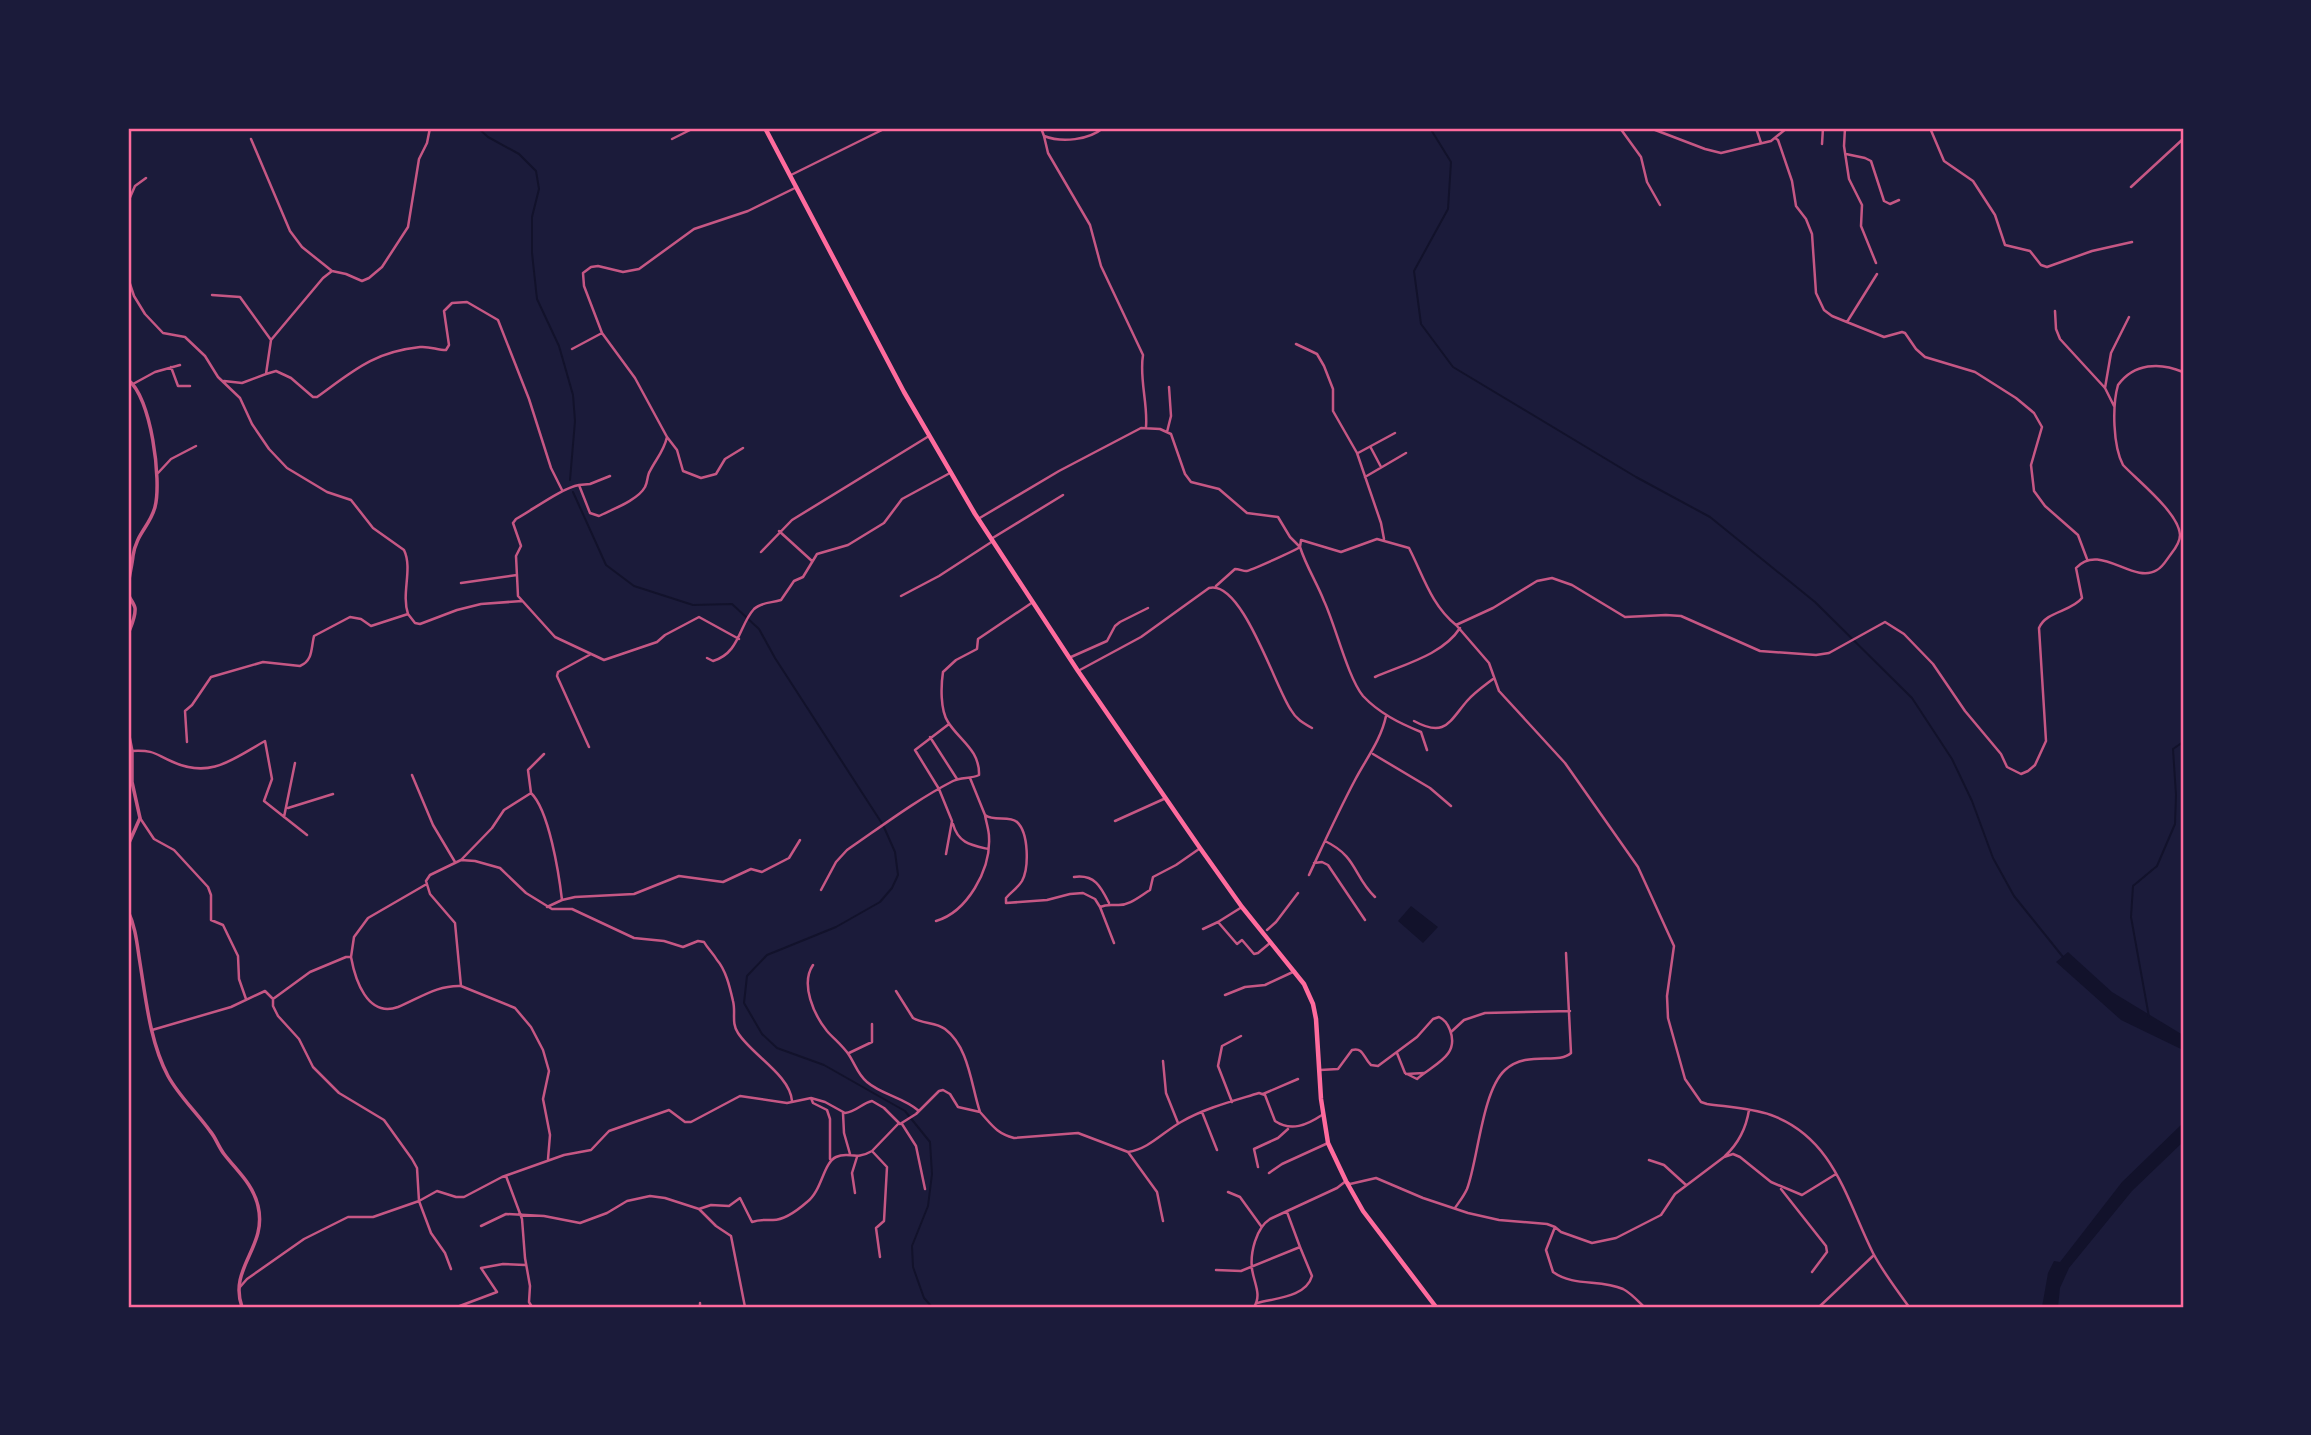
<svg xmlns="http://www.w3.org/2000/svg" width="2311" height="1435" font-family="'Roboto Condensed',sans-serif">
  <rect width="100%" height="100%" fill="#1b1b3a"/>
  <path fill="#12122b" d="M1411,906L1438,927L1423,943L1398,921Z
    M2068,952L2112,992L2183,1035V1050L2121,1020L2056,962Z
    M2183,1123V1142L2132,1191L2069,1268L2060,1288L2058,1307H2042L2048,1273L2054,1261L2060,1262L2122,1182Z"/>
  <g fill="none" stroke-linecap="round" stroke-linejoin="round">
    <path stroke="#12122b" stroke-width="2" d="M478,128L488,137L519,154L536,171L539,189L532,217V253L537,299L559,346L573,395L575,421L570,480
      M1430,128L1451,162L1448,209L1414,271L1421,324L1453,367L1636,477L1710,517L1815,602L1912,698L1952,759L1972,801L1993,858L2014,896L2063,957
      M573,492L606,565L634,586L693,605L732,604L759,629L775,658L883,825L895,852L898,875L892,888L880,902L836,927L767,955L747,976L744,1003L762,1034L777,1048L824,1065L905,1111L930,1142L932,1174L928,1206L912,1246L913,1267L924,1298L932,1307
      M2149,1017L2131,917L2133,886L2157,866L2175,824L2176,795L2173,749L2183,742"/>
    <path stroke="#c65784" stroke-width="2.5" d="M1041,128L1044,136C1062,143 1089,140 1103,128
      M1620,128L1641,157L1647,182L1660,205
      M1650,128L1705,149L1721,153L1771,141L1787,128
      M1756,128L1761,143
      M1845,128L1844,146L1849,179L1862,205L1861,226L1876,263
      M1930,128L1944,161L1973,181L1995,215L2005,245L2030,251L2041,265L2047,267L2092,251L2132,242
      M1044,136L1048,153L1090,225L1101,266L1143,355C1139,379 1148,403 1146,427
      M1775,138L1778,140L1792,181L1796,206L1806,219L1812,234L1816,293L1824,310L1832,316L1884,337L1902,332L1905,333L1916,349L1925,357L1975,372L2016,398L2034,413L2042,427L2031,465L2034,491L2045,506L2078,535L2087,559
      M672,139L694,128
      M1822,144L1823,128
      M1846,154L1865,158L1871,161L1884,201L1890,204L1899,200
      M791,175L886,128
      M2131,187L2183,139
      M128,202L135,186L146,178
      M332,271L346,274L362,281L369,278L382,267L408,227L419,159L427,143L430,128
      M128,278L134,296L145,314L163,333L185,337L205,356L218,377L240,398L252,424L269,449L287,468L327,492L351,500L373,528L404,550C413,569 401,593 408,614
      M212,295L240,297L271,340
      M2055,311L2056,329L2060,339L2105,388L2114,406
      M1847,322L1877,274
      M1296,344L1317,354L1324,366L1333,389V411L1357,453L1381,523L1384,539
      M572,349L602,333
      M171,367L178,386H190
      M266,374L276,371L291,378L313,397H317C353,371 373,352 420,347C430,346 437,350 446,350L449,345L444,311L452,303L467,302L498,320L529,399L551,468L562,490
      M224,381L242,383L266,374L271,340L323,278L332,271L302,247L290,231L251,139
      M133,384L155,372L180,365
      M2105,388L2111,353L2129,317
      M1167,432L1171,416L1169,387
      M667,437L677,450L683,471L701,478L716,474L725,459L743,448
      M1371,448L1381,467
      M1358,453L1395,433
      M158,473L171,459L196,446
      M1365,477L1406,453
      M579,485L590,484L610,476
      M978,519L1059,471L1141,428L1160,429L1171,434L1185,474L1191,482L1219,489L1247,513L1278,517L1290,537L1300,547L1301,540L1341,552L1377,539L1409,548C1423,575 1431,605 1456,625L1493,608L1537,581L1552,578L1572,585L1625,617L1666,615L1681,616L1760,651L1816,655L1829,653L1885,622L1904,634L1933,664L1965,711L2001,754L2007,767L2021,774L2028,771L2035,765L2046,741L2039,628C2046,611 2071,612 2082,598L2076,568C2100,542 2133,585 2157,570C2163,567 2167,559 2171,554C2175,549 2180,542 2180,535C2179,513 2138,481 2123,465C2113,446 2112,406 2118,385C2134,363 2160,362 2183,372
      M779,531L812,561
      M991,539L1063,495
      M761,552L792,520L929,436
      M461,583L517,575
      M1216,586L1235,569C1239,569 1243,571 1246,571C1250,571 1296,550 1300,547C1306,566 1317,583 1324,601C1335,624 1348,678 1363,696C1379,713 1399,723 1421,732L1427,750
      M901,596L939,576L993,541
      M1457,626L1489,663L1499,691L1565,763L1638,867L1674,946L1667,996L1668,1018L1685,1079L1701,1102L1707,1104C1728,1107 1751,1108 1771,1115C1834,1138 1846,1199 1873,1253C1883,1272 1897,1290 1909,1307
      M739,639L699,617L665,635L657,642L604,660L555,637L518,596L516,556L521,546L513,523L516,519C534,509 562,488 579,485L590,513L599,516C613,509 638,500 645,487C648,482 647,475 650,471C656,459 664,451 667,437L635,378L602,333L584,286L583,273L591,267L598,266L623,272L639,269L694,229L748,211L797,187
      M1071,657L1107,641L1115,626L1120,622L1148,608
      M707,658L713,661C740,653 739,625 754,609C761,602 772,603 781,600L794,581L803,577L817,554L848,545L884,523L902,499L950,473
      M1078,671L1141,637L1209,588C1242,579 1275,687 1291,710C1296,719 1303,723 1312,728
      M1375,677C1402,665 1443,655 1460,628
      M1414,721C1445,738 1449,722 1467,701C1475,692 1484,686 1493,679
      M930,737L957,779
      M187,742L185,711L192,705L211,677L263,662L300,666C313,661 311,648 314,636L350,617L361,619L371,626L408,614L415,623L420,624L457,610L481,604L522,601
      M589,747L557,676L558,672L591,654
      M132,751C156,750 154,754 173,762C211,779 233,759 265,741L272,779L264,801L307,835
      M1373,754L1430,788L1451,806
      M412,775L433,825L455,862
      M970,778L985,815C994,822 1009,815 1017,822C1029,833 1029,868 1022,881C1018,888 1011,892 1006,898V903L1047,900L1070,894L1083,893L1095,899L1100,907C1107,904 1109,905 1117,905C1129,906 1140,896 1150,890L1153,877L1176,865L1199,849
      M531,793L528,770L544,754
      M288,808L333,794
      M284,817L295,763
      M140,818L154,839L174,850L208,887L211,895V920L223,925L238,956L239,979L246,999
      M1115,821L1166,798
      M953,824C958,843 971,845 988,849
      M1325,841C1358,857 1353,876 1375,897
      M946,854L952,821L939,789L915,750L949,724
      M461,860L475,861L500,868L526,893L552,909H572L634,938L664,941L683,947L698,941L704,942C708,949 713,953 717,960C726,970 730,988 733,1001C736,1012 731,1023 738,1033C752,1055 790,1075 792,1101
      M1314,863L1322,862L1328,865L1365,920
      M1309,875C1324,843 1338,812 1355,780C1366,759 1381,740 1386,716
      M1074,877C1095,874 1101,887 1109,903
      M821,890L836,862L847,850C882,826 916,800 953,781C961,777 971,779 979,775C980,750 959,740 948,722C940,710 941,685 943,672L956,660L977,649L978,639L1033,602
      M547,907L562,900L575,897L634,894L679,876L723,882L751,869L762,872L789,858L800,840
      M1100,907L1114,943
      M936,921C967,912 991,870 989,837C989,830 986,822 985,815
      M1218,922L1237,944L1242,940L1254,954L1258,953L1270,943
      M1203,929L1218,922L1242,907
      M1267,930L1276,922L1298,893
      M351,957L354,937L368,918L425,885
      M813,965C800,984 814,1015 827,1031C834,1039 843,1046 849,1055C855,1064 858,1075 867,1082C882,1095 903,1097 919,1111
      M461,986L455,923L430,894L426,881L430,875L461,860L492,828L504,810L531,793C549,810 559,874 562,900
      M896,991L913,1018C923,1024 936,1022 945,1029C969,1047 971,1085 980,1112
      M1225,995L1245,987L1265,985L1295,971
      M273,999V1006L278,1016L299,1039L313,1067L339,1093L384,1120L412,1159L417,1168L419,1201L431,1233L445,1253L451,1269
      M152,1030L231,1007L265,991L273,999L310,972L346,957H351C355,979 367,1018 398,1007C420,998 437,985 461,986L515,1008L531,1027L543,1050L549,1071L543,1099L550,1135L548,1159
      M1451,1032L1464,1020L1485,1013L1570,1011
      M849,1053L872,1042V1024
      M1163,1061L1166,1093L1178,1123
      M1320,1070L1338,1069L1352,1050C1364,1047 1363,1058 1371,1065L1378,1066L1417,1037L1433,1019L1439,1017C1445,1020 1447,1023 1450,1030C1460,1056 1434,1064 1417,1079L1405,1073L1397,1053
      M1406,1074L1424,1073
      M1263,1094L1298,1079
      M811,1098L813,1103L827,1110L830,1119V1159
      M1232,1102L1218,1066L1222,1046L1241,1036
      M1202,1112L1217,1150
      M843,1113L844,1133L850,1154
      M902,1124L916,1146L925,1189
      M872,1151L899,1123
      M1128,1152L1157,1192L1163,1221
      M1725,1156C1739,1143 1746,1129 1749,1110
      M1649,1160L1664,1165L1686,1185
      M1258,1167L1254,1149L1278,1138L1288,1129
      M1269,1173L1282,1164L1328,1143
      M506,1176L522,1219L525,1258L530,1286L529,1302L532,1307
      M1781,1189L1826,1246L1827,1252L1812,1272
      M1228,1192L1240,1197L1261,1226
      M855,1193L852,1173L857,1157
      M1455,1208C1459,1202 1464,1196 1467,1189C1478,1160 1482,1091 1505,1070C1527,1050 1558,1065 1571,1053L1566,953
      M699,1209L711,1205L729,1206L740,1198L752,1222C760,1219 765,1220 773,1220C784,1220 799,1209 807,1202C822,1191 823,1163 836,1157C849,1151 855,1161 872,1151L887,1167L884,1221L876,1228L880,1257
      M1287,1212L1300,1247
      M481,1226L506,1214L544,1216L580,1223L607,1213L627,1201L650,1196L665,1198L699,1209L716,1226L731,1236L745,1307
      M1555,1227L1546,1250L1553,1272C1574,1287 1600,1279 1623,1289C1631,1293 1638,1301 1644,1307
      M1216,1270L1241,1271L1300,1247L1312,1276C1306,1297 1276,1298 1257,1303
      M240,1287L247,1279L304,1239L348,1217H373L419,1201L437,1191L456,1197H464L502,1177L564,1155L591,1150L609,1131L669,1110L685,1122H691L740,1096L787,1103L811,1098L825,1102L845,1113C856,1112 862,1103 872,1101L884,1108L900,1124L916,1114L939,1091L943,1090L950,1094L958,1107L980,1112C992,1125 996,1133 1014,1138L1078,1133L1128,1152C1149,1149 1163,1132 1181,1122C1205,1108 1233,1101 1259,1093L1265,1095L1275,1121C1291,1132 1307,1125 1322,1115
      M700,1303V1307
      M457,1307L497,1292L481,1268L503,1264L525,1265
      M1254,1307C1262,1295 1254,1283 1252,1269C1250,1253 1256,1228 1270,1219L1337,1188L1346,1181L1350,1184L1376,1178L1423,1198L1468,1213L1499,1220L1547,1224L1555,1227L1561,1232L1592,1243L1616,1238L1661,1215L1675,1194L1724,1157L1733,1154L1740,1157L1771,1182L1802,1195L1836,1174
      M1819,1307L1874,1255"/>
    <path stroke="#c65784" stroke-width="3.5" d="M128,380C151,396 162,481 155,507C150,526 136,534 133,556C132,567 127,583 128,593C129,598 134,603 135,608C136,617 131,626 128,634
      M128,731L132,751V782L140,818L128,845
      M128,911C136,928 137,945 140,963C146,1000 150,1042 168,1076C179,1096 197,1113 210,1131C216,1138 218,1146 224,1154C237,1171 253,1184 258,1206C268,1247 228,1268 242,1307"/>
    <path stroke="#ff6b9d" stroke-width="4.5" d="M765,128L904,392L975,514L1078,671L1200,848L1242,907L1304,984L1313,1004L1316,1019L1321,1099L1328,1143L1346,1181L1363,1211L1436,1307"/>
  </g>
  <rect width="2311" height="1435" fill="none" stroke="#1b1b3a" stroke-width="259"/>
  <rect x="130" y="130" width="2052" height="1176" fill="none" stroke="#ff6b9d" stroke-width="2.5"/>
</svg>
